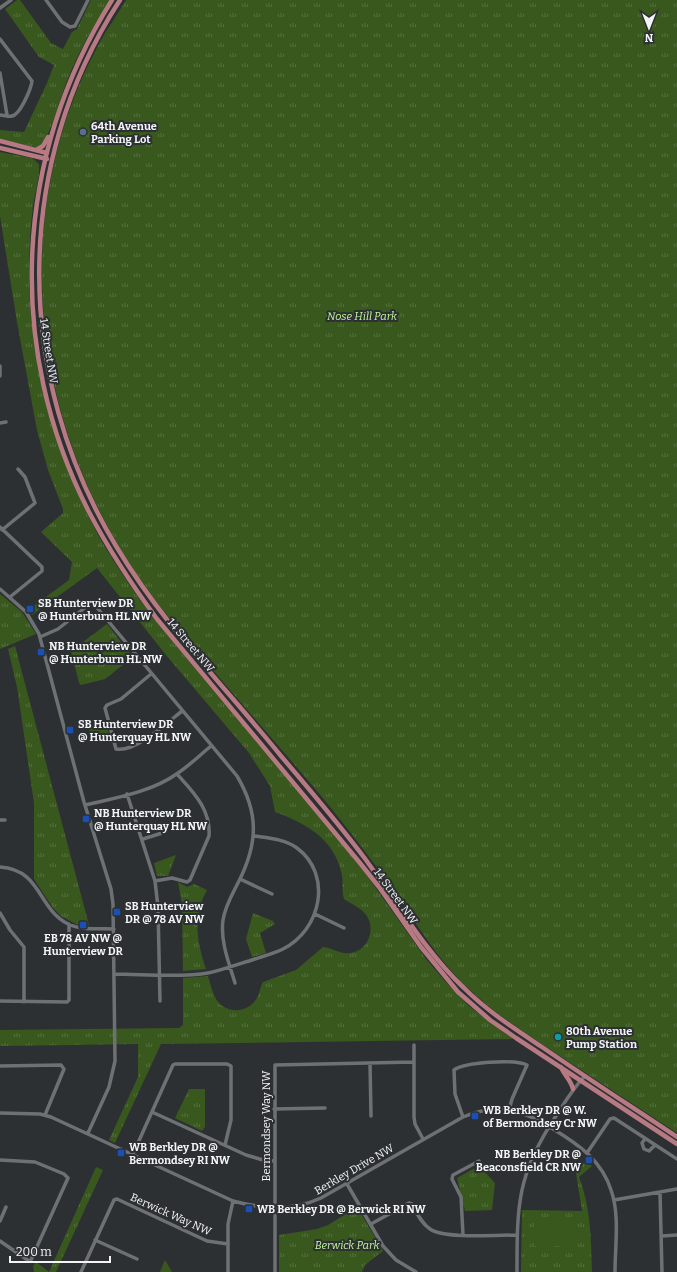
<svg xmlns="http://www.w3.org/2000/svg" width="677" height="1272" font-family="Bitter,serif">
  <defs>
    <pattern id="park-tufts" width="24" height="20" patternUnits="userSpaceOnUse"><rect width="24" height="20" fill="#38581d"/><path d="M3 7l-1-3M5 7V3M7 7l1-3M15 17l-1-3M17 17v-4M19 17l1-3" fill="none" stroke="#55713e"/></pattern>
  </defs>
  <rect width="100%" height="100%" fill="#2d3033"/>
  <path fill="url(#park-tufts)" d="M17,0H20L51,43L63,49L72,32L77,29L91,0H110C93,26 78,53 67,81C58,103 54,128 40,147H34L0,139V130L24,132L47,83L54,65L39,57L5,9Z
    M126,0H677V1133C638,1107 599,1082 560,1056C523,1031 485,1008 455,975C431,949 413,918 393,890C367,853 340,818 311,784C276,743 241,703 206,662C177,628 148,594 125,556C28,402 11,204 100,42C108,27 118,14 126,0Z
    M0,152L32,158L39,164C40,178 35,193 33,206C30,229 29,253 29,276C30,370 58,466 105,547C120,572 137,596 155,620L359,864L426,959L444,980L469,1006L513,1039L161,1044L115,1143L109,1140L138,1077V1044L0,1046V1030L179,1028L183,1025V978L208,976C210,983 212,991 215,997C222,1012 243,1015 254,1002C260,996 259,989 263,982L296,970L323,947C333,948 341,955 350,953C367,951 375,932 368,918C364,909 351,904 344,899C341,890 344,880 341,871C333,838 305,823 275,812L270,786L249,753L166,655L97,568L32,615L28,610L69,580L72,562L41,532L63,513V509L48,470L37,430L17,322L0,216Z
    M0,594L22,612L36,634L0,649Z
    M107,624L133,657L105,679L81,685L79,683L71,651Z
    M15,646L89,925L76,924L61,916L53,908L34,879V803L17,687L8,649Z
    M106,724L110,737L92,742L89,728Z
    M176,855L168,876H157L154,863Z
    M178,882L187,887L194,884L207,890C192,916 197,943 206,969L183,971L182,904Z
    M253,913L273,921L275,924L260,933L266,953L252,957L246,939Z
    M189,1089H205V1127L202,1131L175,1118Z
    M586,1160L592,1166L579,1177C591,1208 591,1239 592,1272H521L522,1210L582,1211L576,1173Z
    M96,1167L103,1170L56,1272H34L33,1266L36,1262L49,1272Z
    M481,1168L495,1183L492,1210L465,1211L457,1178L473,1169Z
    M357,1207L383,1251L365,1265L362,1272H279V1235L317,1229L328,1225Z
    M165,1260L172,1272H160Z"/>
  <path fill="#38581d" d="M534,1218H574V1246H534Z"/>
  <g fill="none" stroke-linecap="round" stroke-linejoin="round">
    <path stroke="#6e7174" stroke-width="3.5" d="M46,0L62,22L70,27L75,26L88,0
      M0,8L11,0
      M0,39L32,81C31,89 20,115 12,116C9,117 4,115 0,115
      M0,73L7,115
      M0,366V376
      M0,423L6,422
      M0,527L42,567V571L10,597
      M2,530L35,503L25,477L18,469
      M0,589L26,612L39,634L84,802L111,889L113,904L115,1061L109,1087L88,1133
      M40,637L58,629L91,603L94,604L237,776C259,813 258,843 239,881C233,893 225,906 223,920C220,941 229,963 235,983
      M151,674L121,699L107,705L105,708L116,749C135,753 168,722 182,711
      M127,794L155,881L158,907L160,1001
      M85,805C116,798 152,792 178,773C190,765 200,755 211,746
      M0,820H5
      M143,839L162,833
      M0,867C42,870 37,908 68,924C82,931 99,928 114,929
      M240,879L272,894
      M155,881L172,878L187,882L190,880L209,836C211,809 193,792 177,774
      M0,913L10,930L24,947V1002
      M315,914L344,928
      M114,974C141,974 182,978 208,973C222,970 235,965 249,961C260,957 273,954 283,949C321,930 333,875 297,848C285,839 268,838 254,836
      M0,1001L67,1002L69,1000V924
      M414,1045V1117L415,1124L423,1139
      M370,1063L371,1116
      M0,1066L61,1065L64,1069L45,1115
      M274,1109L325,1108
      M152,1112L246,1155L263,1160L274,1161
      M0,1113L40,1114L51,1117L233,1201C262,1209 293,1211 321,1198L463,1117C478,1111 493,1107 510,1110C531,1113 573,1140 589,1155C599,1165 607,1177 611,1190C620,1215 615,1246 615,1272
      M463,1117L455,1094L454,1070C465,1062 514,1059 527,1065L512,1099L509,1110
      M645,1139L642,1143L644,1149L649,1151L655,1145
      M587,1153L610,1119L614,1118L677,1159
      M133,1154L173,1065L175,1064H227L231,1066V1120L225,1145
      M0,1160L35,1162L64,1174L68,1178L31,1260L29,1261L0,1241
      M347,1184L383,1246L396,1260L416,1272
      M660,1192L662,1272
      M614,1200L677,1189
      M0,1221L6,1207
      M371,1224L409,1203L412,1204C417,1213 421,1223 430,1229C443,1239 498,1235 517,1235
      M463,1235L461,1197L452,1179L453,1175L479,1161
      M662,1236L677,1235
      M95,1240L137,1259
      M81,1272L114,1200L117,1199L207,1241L228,1244
      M228,1272V1224L233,1201
      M275,1272V1065L414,1062
      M517,1272C517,1205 517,1174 556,1116C565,1102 573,1088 585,1076"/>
    <path stroke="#b77a83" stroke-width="4.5" d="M112,0C14,156 5,348 89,512C109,550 132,585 157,619L360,863L379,887L421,947L458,992L490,1020L516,1038L677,1144
      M120,0C12,166 14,377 116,546C162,623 225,687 281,756C310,790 339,824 366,860C397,903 425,951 464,988C487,1011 515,1029 542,1047C587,1078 632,1107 677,1137
      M0,141L47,153
      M0,148L47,159
      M36,150L43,146L48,137
      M561,1067C564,1075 571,1080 573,1089"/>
  </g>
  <circle fill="#5c6f8a" stroke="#2d3033" stroke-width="1.5" cx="83" cy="132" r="4"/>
  <g fill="#1a4fb4" stroke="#2d3033" stroke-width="1.5">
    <rect x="26" y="605" width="8" height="8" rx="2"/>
    <rect x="37" y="648" width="8" height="8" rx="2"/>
    <rect x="66" y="726" width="8" height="8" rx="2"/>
    <rect x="82" y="815" width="8" height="8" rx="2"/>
    <rect x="113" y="908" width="8" height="8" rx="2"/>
    <rect x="79" y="921" width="8" height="8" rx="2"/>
    <rect x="471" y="1112" width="8" height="8" rx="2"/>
    <rect x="117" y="1149" width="8" height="8" rx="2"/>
    <rect x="585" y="1156" width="8" height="8" rx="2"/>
    <rect x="245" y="1205" width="8" height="8" rx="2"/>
  </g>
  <circle fill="#0f9aa8" stroke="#2d3033" stroke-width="1.5" cx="558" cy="1037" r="4"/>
  <g text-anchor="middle" stroke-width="4" stroke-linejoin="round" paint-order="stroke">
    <g font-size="11" font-weight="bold" fill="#f2f4f6" stroke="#2d3033" text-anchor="start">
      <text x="91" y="130">64th Avenue<tspan x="91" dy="13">Parking Lot</tspan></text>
      <text x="38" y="607">SB Hunterview DR<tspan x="38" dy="13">@ Hunterburn HL NW</tspan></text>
      <text x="49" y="650">NB Hunterview DR<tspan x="49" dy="13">@ Hunterburn HL NW</tspan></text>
      <text x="78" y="728">SB Hunterview DR<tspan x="78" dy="13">@ Hunterquay HL NW</tspan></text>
      <text x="94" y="817">NB Hunterview DR<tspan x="94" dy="13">@ Hunterquay HL NW</tspan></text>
      <text x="125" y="910">SB Hunterview<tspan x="125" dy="13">DR @ 78 AV NW</tspan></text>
      <text x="83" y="942" text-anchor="middle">EB 78 AV NW @<tspan x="83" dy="13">Hunterview DR</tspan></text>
      <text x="566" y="1035">80th Avenue<tspan x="566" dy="13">Pump Station</tspan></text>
      <text x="483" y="1114">WB Berkley DR @ W.<tspan x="483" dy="13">of Bermondsey Cr NW</tspan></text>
      <text x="129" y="1151">WB Berkley DR @<tspan x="129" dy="13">Bermondsey RI NW</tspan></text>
      <text x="581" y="1158" text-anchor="end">NB Berkley DR @<tspan x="581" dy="13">Beaconsfield CR NW</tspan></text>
      <text x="257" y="1213">WB Berkley DR @ Berwick RI NW</text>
    </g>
    <g font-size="11" font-style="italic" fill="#c0f799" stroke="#2d3033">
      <text x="362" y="320">Nose Hill Park</text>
      <text x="347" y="1249">Berwick Park</text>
    </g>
    <g font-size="11" fill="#f2f4f6" stroke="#2d3033">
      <text transform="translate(49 351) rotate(81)" y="4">14 Street NW</text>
      <text transform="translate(191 645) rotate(50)" y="4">14 Street NW</text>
      <text transform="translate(396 896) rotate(54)" y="4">14 Street NW</text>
      <text transform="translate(266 1126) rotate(-90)" y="4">Bermondsey Way NW</text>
      <text transform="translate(354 1169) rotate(-30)" y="4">Berkley Drive NW</text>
      <text transform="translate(171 1214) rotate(24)" y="4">Berwick Way NW</text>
    </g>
  </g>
  <g transform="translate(649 28) rotate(180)" stroke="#2d3033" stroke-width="3" paint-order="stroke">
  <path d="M0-3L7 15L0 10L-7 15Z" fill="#f2f4f6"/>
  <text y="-6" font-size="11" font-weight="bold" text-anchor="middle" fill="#f2f4f6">N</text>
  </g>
  <path d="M10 1256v6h100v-6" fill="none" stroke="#f2f4f6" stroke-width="2"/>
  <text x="16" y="1256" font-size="12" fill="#f2f4f6" stroke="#2d3033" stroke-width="3" paint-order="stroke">200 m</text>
</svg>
